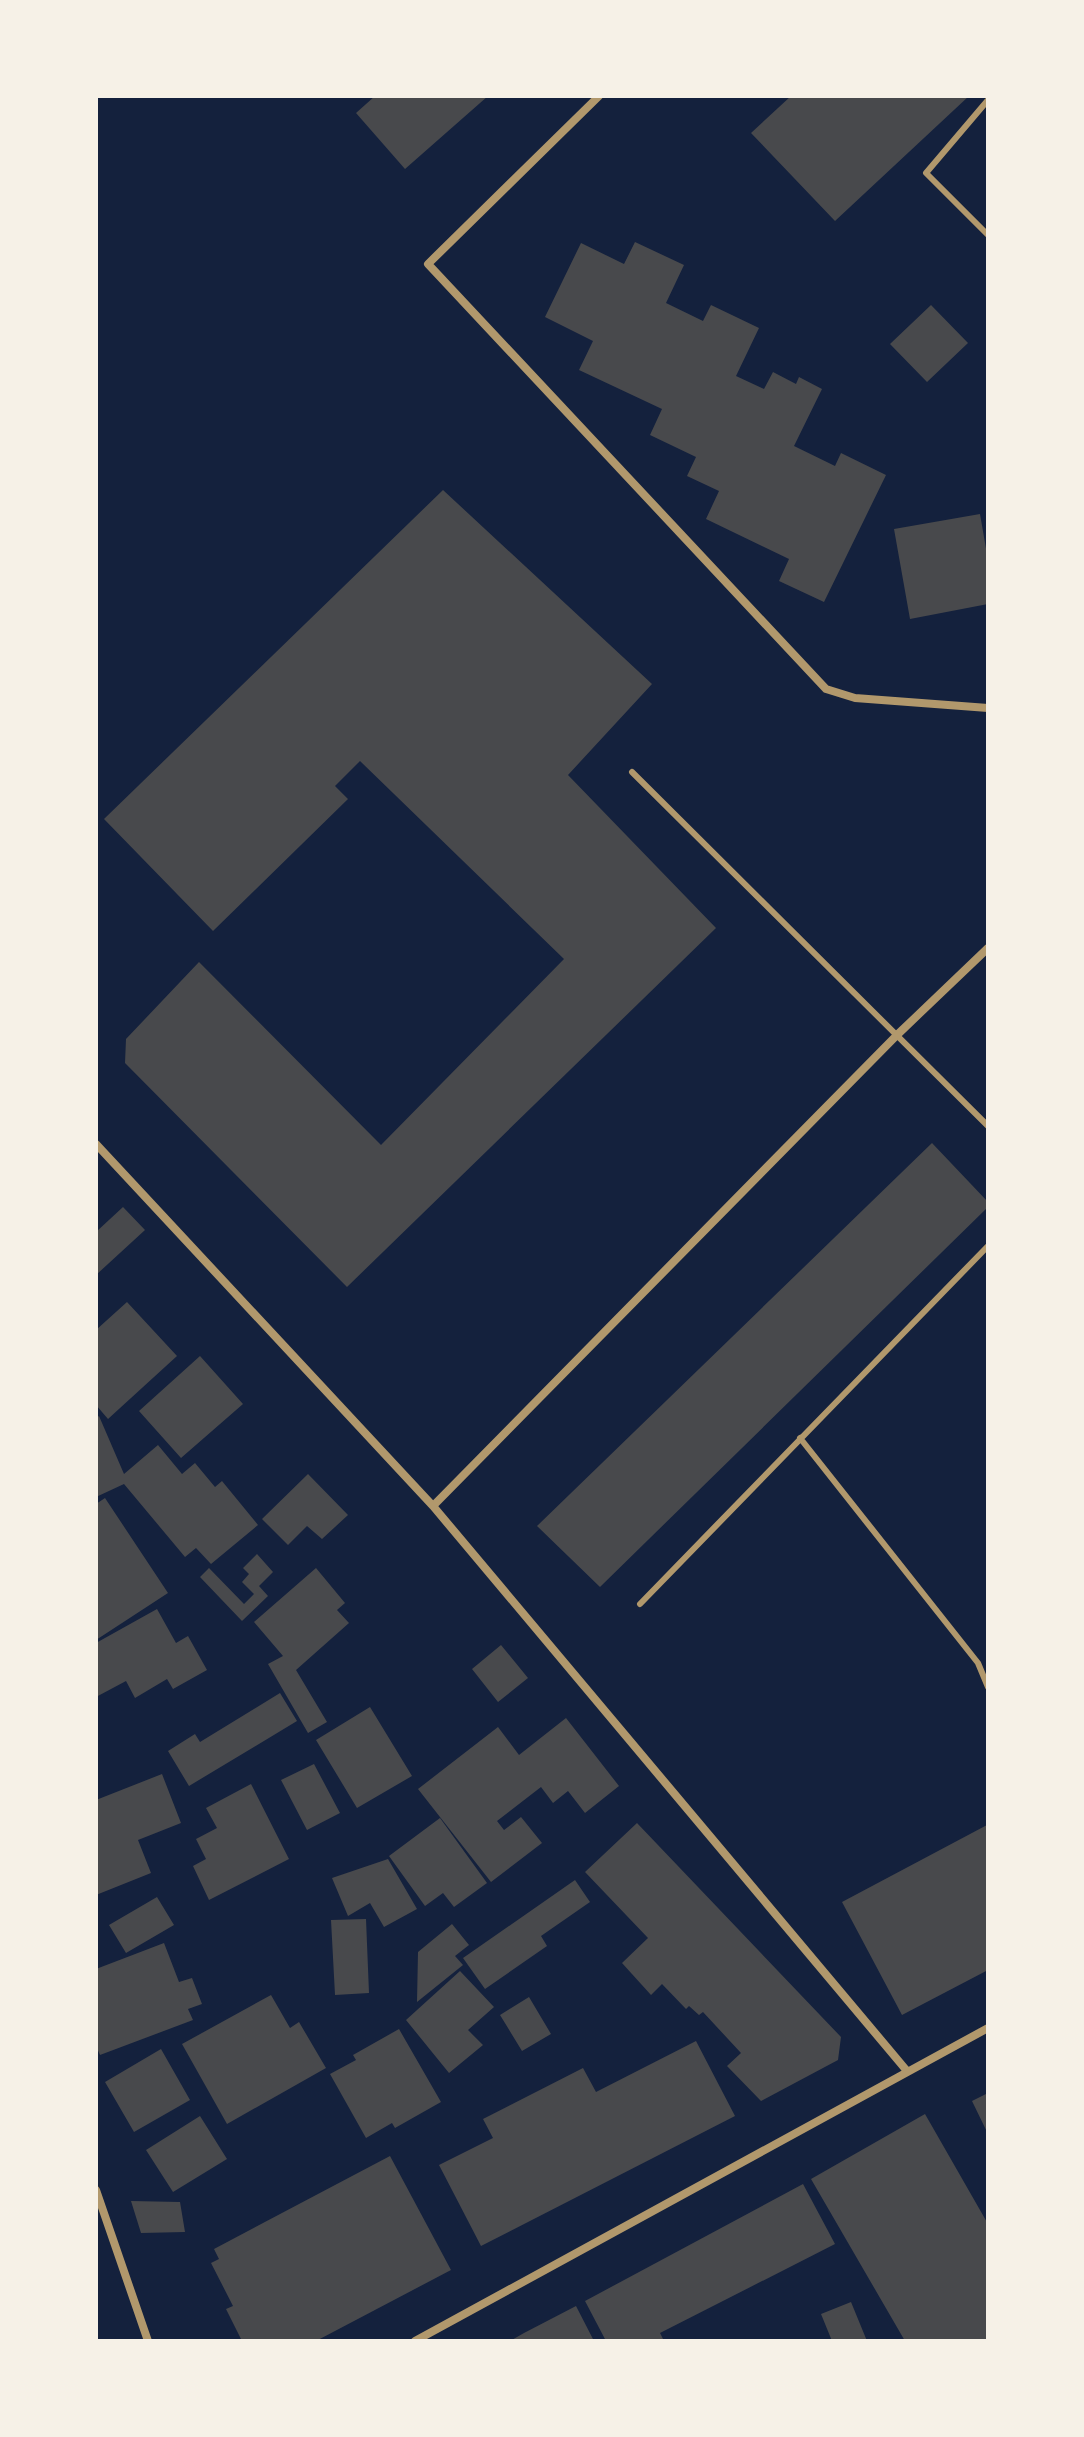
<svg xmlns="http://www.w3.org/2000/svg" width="1084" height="2437" font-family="Lato,sans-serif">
  <rect width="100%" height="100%" fill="#14213d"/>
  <path fill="#48494c" d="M375,96H488L405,169L356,113Z
    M791,96H969L835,221L751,133Z
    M635,242L684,265L666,303L703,321L711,305L759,328L736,376L764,389L773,372L796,384L799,377L822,389L794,446L835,466L841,453L886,475L824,602L779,581L789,559L706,519L719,491L687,476L696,457L650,435L662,409L579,370L593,341L545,317L581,243L624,264Z
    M931,305L968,343L927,382L890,344Z
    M443,490L652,684L568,775L716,928L347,1287L125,1063L126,1039L199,962L381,1145L564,959L360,761L335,786L348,799L213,931L104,819Z
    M980,514L988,560V604L910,619L894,529Z
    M932,1143L988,1202V1207L600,1587L537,1526Z
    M123,1207L145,1230L96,1275V1232Z
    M127,1302L177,1356L108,1419L96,1405V1330Z
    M200,1356L243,1404L181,1458L139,1411Z
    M99,1416L124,1474L158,1445L182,1474L195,1463L215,1487L222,1481L258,1525L211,1564L196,1548L185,1557L124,1484L96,1497V1418Z
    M308,1474L348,1515L322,1539L307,1526L288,1545L262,1519Z
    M105,1498L168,1593L96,1640V1504Z
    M257,1554L273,1572L259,1586L268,1596L242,1621L200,1577L209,1568L244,1604L254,1594L242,1582L249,1574L243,1568Z
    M316,1568L345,1603L337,1610L349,1623L296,1670L327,1722L308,1733L268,1664L283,1656L254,1622Z
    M157,1609L176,1643L188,1636L207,1670L173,1689L167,1679L135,1698L126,1681L96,1697V1643Z
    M501,1645L528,1678L498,1702L472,1669Z
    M280,1693L297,1721L189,1786L168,1751L195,1734L200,1742Z
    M370,1707L412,1776L357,1808L316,1740Z
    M566,1718L619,1786L585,1813L568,1791L553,1803L541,1787L497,1821L504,1830L521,1817L542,1843L491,1882L418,1789L498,1727L519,1755Z
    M314,1764L340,1813L307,1830L281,1780Z
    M162,1774L181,1823L138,1840L151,1873L96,1895V1800Z
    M251,1784L289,1859L209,1900L193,1866L206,1859L196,1839L217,1828L206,1808Z
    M440,1818L487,1883L454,1907L443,1893L425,1906L389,1856Z
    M637,1823L841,2037L838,2060L761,2101L727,2066L741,2053L703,2012L699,2015L689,2006L686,2009L662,1984L651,1995L622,1963L648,1938L585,1872Z
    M987,1825L988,1970L902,2015L842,1902Z
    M388,1859L417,1909L384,1927L370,1903L348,1916L332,1878Z
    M575,1880L590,1902L541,1936L547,1946L485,1989L463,1958Z
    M157,1897L174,1925L126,1953L109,1925Z
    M366,1919L369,1993L335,1995L331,1920Z
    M452,1924L469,1945L455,1956L463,1965L417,2002L418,1952Z
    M164,1943L179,1982L192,1978L202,2004L188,2009L193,2020L100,2055L96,2046V1969Z
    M460,1971L494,2007L468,2030L483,2045L449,2073L406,2020Z
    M271,1995L290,2028L299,2022L326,2068L227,2124L182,2044Z
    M529,1997L551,2034L522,2051L500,2015Z
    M399,2029L441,2102L395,2128L392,2123L366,2138L330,2074L356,2060L353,2055Z
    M696,2041L735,2116L481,2246L439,2165L493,2138L483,2119L583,2068L596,2092Z
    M161,2049L190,2100L134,2132L105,2082Z
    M988,2093V2134L972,2101Z
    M925,2114L988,2224V2341H905L811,2179Z
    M200,2116L227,2159L173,2192L146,2150Z
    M390,2156L451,2270L316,2341H242L226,2309L233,2306L211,2263L219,2259L214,2249Z
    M803,2184L835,2244L660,2333L664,2341H606L585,2301Z
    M131,2201L180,2202L185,2232L141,2233Z
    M851,2302L867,2341H832L821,2314Z
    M576,2306L594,2341H510L524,2333Z"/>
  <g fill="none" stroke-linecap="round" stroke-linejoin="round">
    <path stroke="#b1986c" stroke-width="6" d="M988,100L926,173L988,235
      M632,772L988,1126
      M800,1438L978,1663L988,1687
      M640,1604L988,1246"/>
    <path stroke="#b1986c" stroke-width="8" d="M599,96L428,264L826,689L855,698L988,708
      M96,1144L433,1506L907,2071
      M433,1506L897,1035L988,948
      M96,2190L148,2341
      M415,2341L988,2028"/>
  </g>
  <rect width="1084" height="2437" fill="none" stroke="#f6f1e7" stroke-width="196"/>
</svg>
